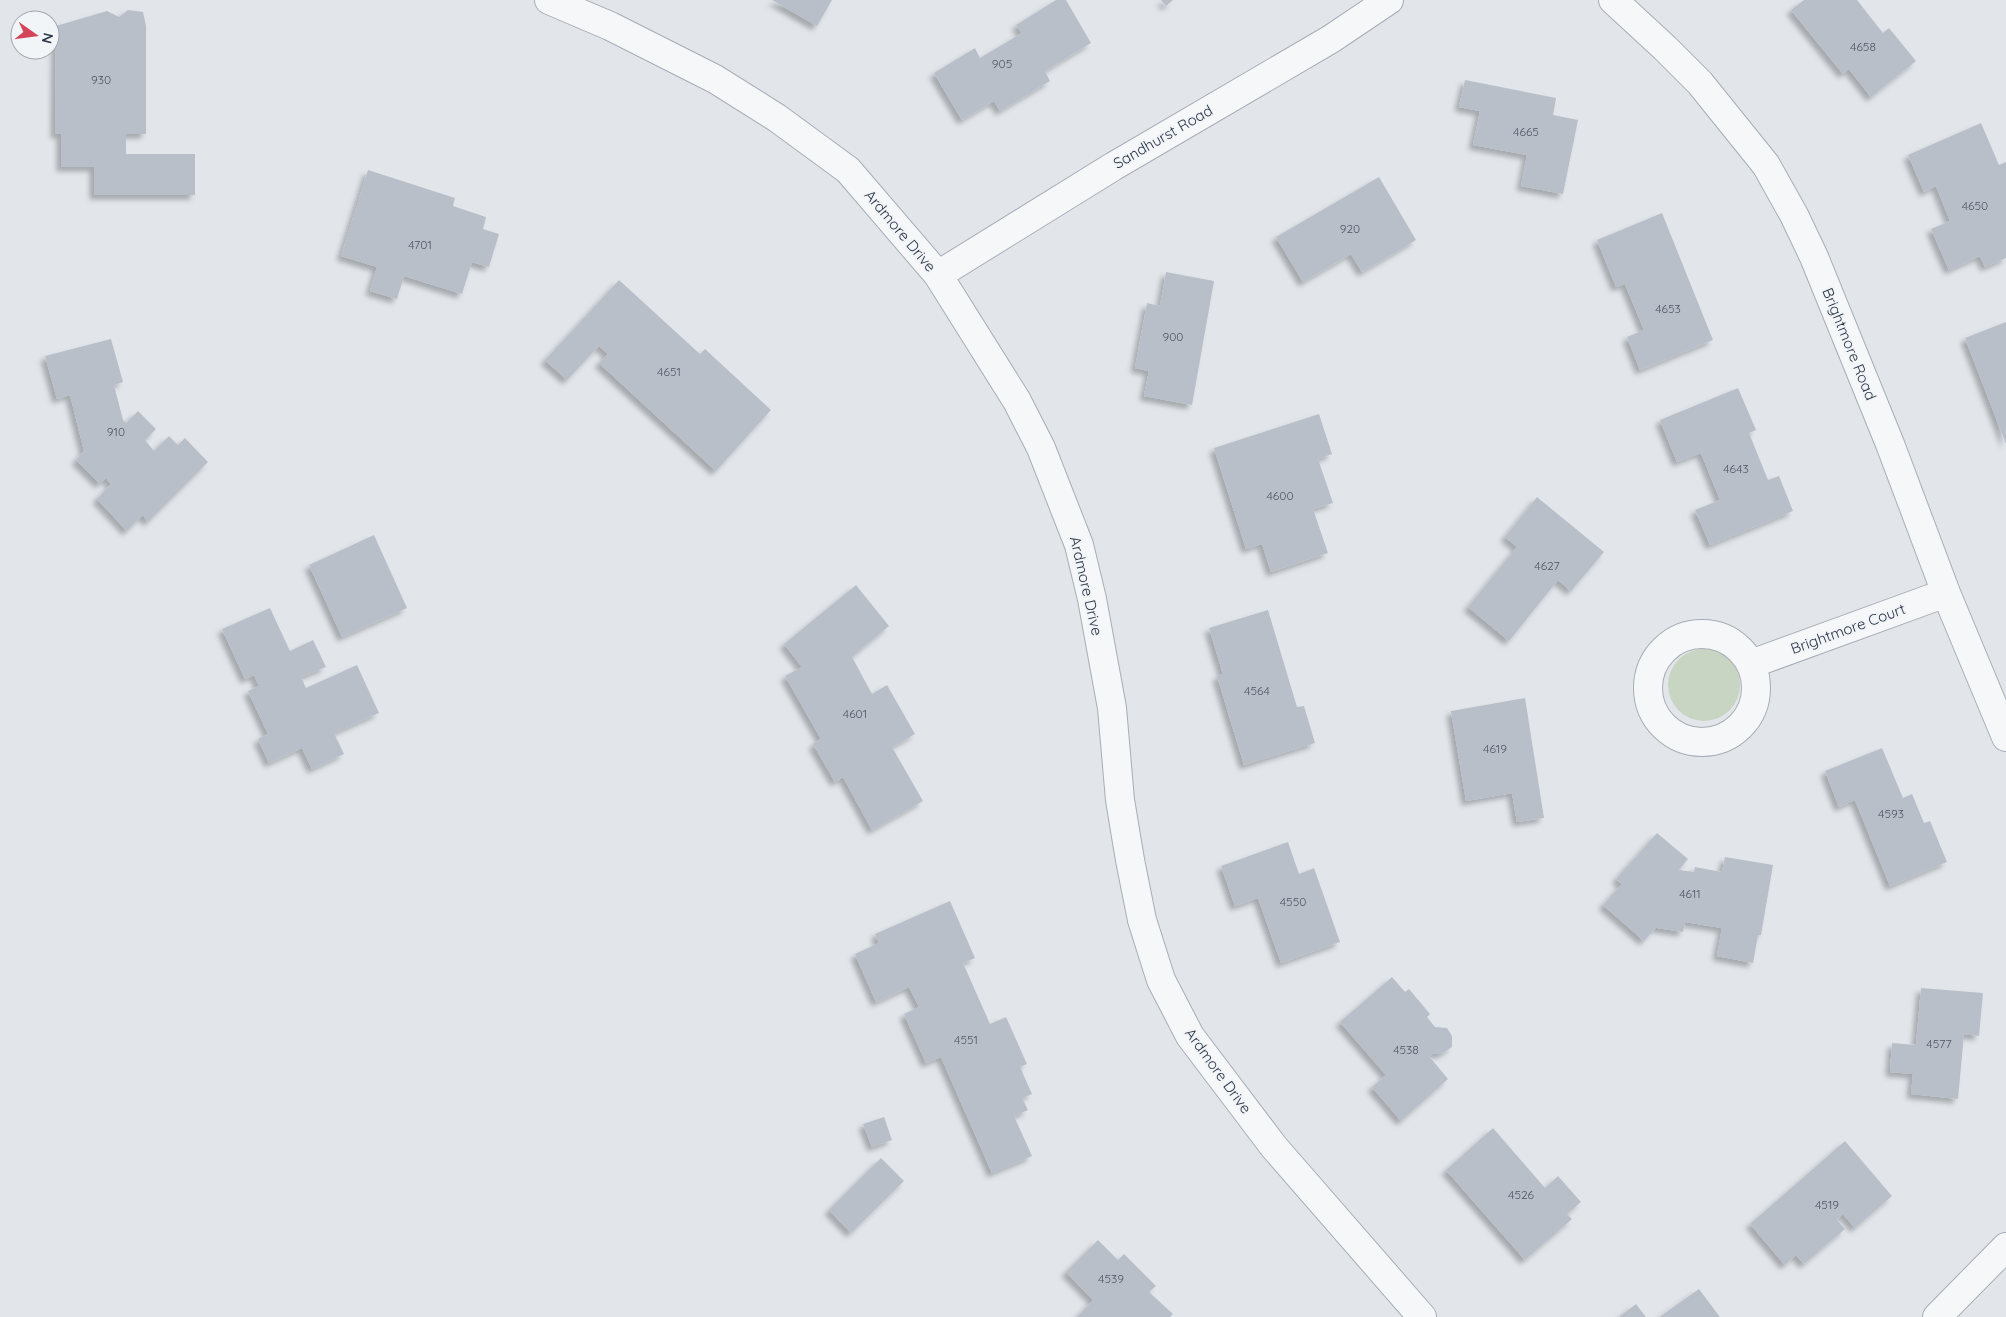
<svg xmlns="http://www.w3.org/2000/svg" width="2006" height="1317" font-family="Quicksand,sans-serif">
  <defs>
    <filter id="shadow"><feDropShadow dx="-4.5" dy="4.5" stdDeviation="2.5" flood-color="#0004"/></filter>
  </defs>
  <rect width="100%" height="100%" fill="#e2e6eb"/>
  <path fill="#c8d5c3" d="M1668 685a36 36 0 1 1 72 0a36 36 0 1 1-72 0Z"/>
  <path fill="#b9bfc9" filter="url(#shadow)" d="M772,0H832L817,26Z
    M1056,0H1066L1091,43L1045,71L1050,81L1000,111L994,101L962,120L934,73L975,48L980,58L1022,33L1016,25Z
    M1161,0H1173L1166,6Z
    M1804,0H1857L1883,33L1889,28L1916,61L1871,97L1849,69L1843,74L1791,10Z
    M128,10L143,12L146,26V134H126V154H195V195H94V167H61V134H55L56,26L107,11L119,17Z
    M1465,80L1556,98L1553,115L1578,120L1563,194L1521,186L1527,155L1473,145L1480,111L1459,107Z
    M1981,123L1999,165L2006,162V258L1985,267L1980,256L1949,270L1931,229L1950,221L1936,186L1924,192L1908,155Z
    M368,170L455,198L453,206L486,217L483,229L499,234L489,267L472,262L462,294L404,276L397,299L370,291L377,267L341,256Z
    M1379,177L1416,240L1362,272L1351,254L1303,282L1276,237Z
    M1662,213L1713,340L1640,370L1627,337L1644,330L1625,284L1616,287L1597,240Z
    M1166,272L1214,281L1192,405L1144,396L1149,371L1135,368L1147,303L1160,306Z
    M619,280L700,354L705,349L771,410L716,471L599,363L608,354L599,346L567,380L545,360Z
    M2006,322V444L1965,338Z
    M111,339L123,382L114,385L123,420L126,423L138,411L156,429L145,440L154,451L169,436L178,445L185,438L208,462L148,522L143,515L127,531L97,499L111,484L106,478L100,484L76,460L84,451L70,395L57,399L45,356Z
    M1738,388L1756,430L1749,433L1768,480L1779,476L1793,511L1710,545L1695,510L1720,500L1701,453L1677,462L1660,420Z
    M1319,414L1332,454L1318,459L1333,503L1313,509L1328,553L1271,572L1262,544L1246,549L1214,448Z
    M1537,497L1604,552L1571,591L1558,580L1509,641L1468,607L1517,547L1505,537Z
    M374,535L407,608L342,637L309,565Z
    M856,585L889,626L852,657L872,694L887,685L915,734L892,747L923,801L872,830L843,777L835,782L813,744L821,739L785,676L802,667L784,644Z
    M270,608L290,651L313,640L326,667L301,677L306,688L357,665L379,713L334,733L344,754L312,769L302,748L269,763L258,739L268,734L248,691L259,686L254,675L245,679L222,629Z
    M1268,610L1297,707L1304,706L1315,743L1244,765L1217,676L1223,674L1209,628Z
    M1525,698L1544,818L1517,822L1512,793L1466,801L1451,711Z
    M1882,748L1903,798L1912,794L1924,823L1930,821L1947,862L1890,886L1855,800L1839,807L1825,771Z
    M1657,833L1688,859L1679,870L1694,872L1695,867L1722,872L1725,857L1773,865L1761,935H1758L1753,963L1717,956L1722,928L1685,922L1683,932L1657,928L1658,925L1644,941L1603,905L1622,884L1616,879Z
    M1288,842L1299,874L1314,868L1340,942L1281,963L1258,898L1235,906L1221,866Z
    M950,901L975,958L963,963L990,1024L1006,1017L1027,1064L1020,1067L1032,1094L1022,1098L1028,1110L1014,1116L1032,1156L992,1173L941,1057L926,1063L904,1014L919,1007L909,987L876,1002L855,954L879,943L875,934Z
    M1392,977L1405,992L1409,989L1430,1014L1427,1017L1435,1027L1447,1028L1452,1036V1047L1441,1054L1434,1053L1429,1056L1448,1079L1401,1121L1372,1087L1386,1075L1340,1022Z
    M1921,988L1983,993L1979,1036L1964,1034L1958,1099L1911,1094L1913,1074L1890,1072L1892,1043L1916,1045Z
    M884,1117L892,1140L872,1147L863,1124Z
    M1493,1128L1545,1188L1558,1176L1581,1202L1567,1214L1572,1219L1525,1260L1446,1170Z
    M1845,1141L1892,1196L1855,1228L1843,1214L1837,1220L1845,1229L1804,1264L1796,1255L1785,1265L1750,1224Z
    M881,1158L904,1181L851,1233L829,1210Z
    M1098,1240L1118,1260L1124,1254L1156,1286L1149,1292L1173,1314L1170,1317H1077L1093,1300L1066,1272Z
    M1699,1289L1720,1317H1660L1665,1313Z
    M1636,1304L1646,1317H1619Z"/>
  <g fill="none" stroke-linecap="round" stroke-linejoin="round">
    <g stroke="#a7adb6" stroke-width="30">
      <path id="minor" d="M549,0L610,26L715,79L777,118L848,170L938,275L1017,401L1041,448L1079,545L1092,599L1112,708L1120,800L1130,860L1142,920L1161,980L1190,1036L1274,1147L1422,1317
        M1613,0L1665,48L1700,83L1766,165L1794,215L1814,257L1890,444L1946,593L2006,737
        M938,275L1114,166L1331,39L1389,0
        M1648 688a54 54 0 1 1 108 0a54 54 0 1 1-108 0Z
        M1751,664L1946,593
        M1937,1317L2006,1247"/>
    </g>
    <use href="#minor" stroke="#f5f7f9" stroke-width="28"/>
  </g>
  <g text-anchor="middle" stroke-width="4" stroke-linejoin="round" paint-order="stroke">
    <g font-size="12" fill="#4d5665">
      <text x="1863" y="51">4658</text>
      <text x="1002" y="68">905</text>
      <text x="101" y="84">930</text>
      <text x="1526" y="136">4665</text>
      <text x="1975" y="210">4650</text>
      <text x="1350" y="233">920</text>
      <text x="420" y="249">4701</text>
      <text x="1668" y="313">4653</text>
      <text x="1173" y="341">900</text>
      <text x="669" y="376">4651</text>
      <text x="116" y="436">910</text>
      <text x="1736" y="473">4643</text>
      <text x="1280" y="500">4600</text>
      <text x="1547" y="570">4627</text>
      <text x="1257" y="695">4564</text>
      <text x="855" y="718">4601</text>
      <text x="1495" y="753">4619</text>
      <text x="1891" y="818">4593</text>
      <text x="1690" y="898">4611</text>
      <text x="1293" y="906">4550</text>
      <text x="966" y="1044">4551</text>
      <text x="1939" y="1048">4577</text>
      <text x="1406" y="1054">4538</text>
      <text x="1521" y="1199">4526</text>
      <text x="1827" y="1209">4519</text>
      <text x="1111" y="1283">4539</text>
    </g>
    <g font-size="15" fill="#293344" stroke="#f2f5f8">
      <text transform="translate(1163 137) rotate(-30)" y="5">Sandhurst Road</text>
      <text transform="translate(900 231) rotate(50)" y="5">Ardmore Drive</text>
      <text transform="translate(1849 344) rotate(68)" y="5">Brightmore Road</text>
      <text transform="translate(1086 586) rotate(77)" y="5">Ardmore Drive</text>
      <text transform="translate(1848 629) rotate(-20)" y="5">Brightmore Court</text>
      <text transform="translate(1218 1071) rotate(54)" y="5">Ardmore Drive</text>
    </g>
  </g>
  <g transform="translate(35 35) rotate(104)"><circle r="24" fill="#f2f5f8" stroke="#a2a7b0"/>
  <path d="M0-4L9 19L0 12L-9 19Z" fill="#d4445b"/>
  <text y="-8" font-size="14" font-weight="bold" text-anchor="middle" fill="#293344">N</text>
  </g>
</svg>
